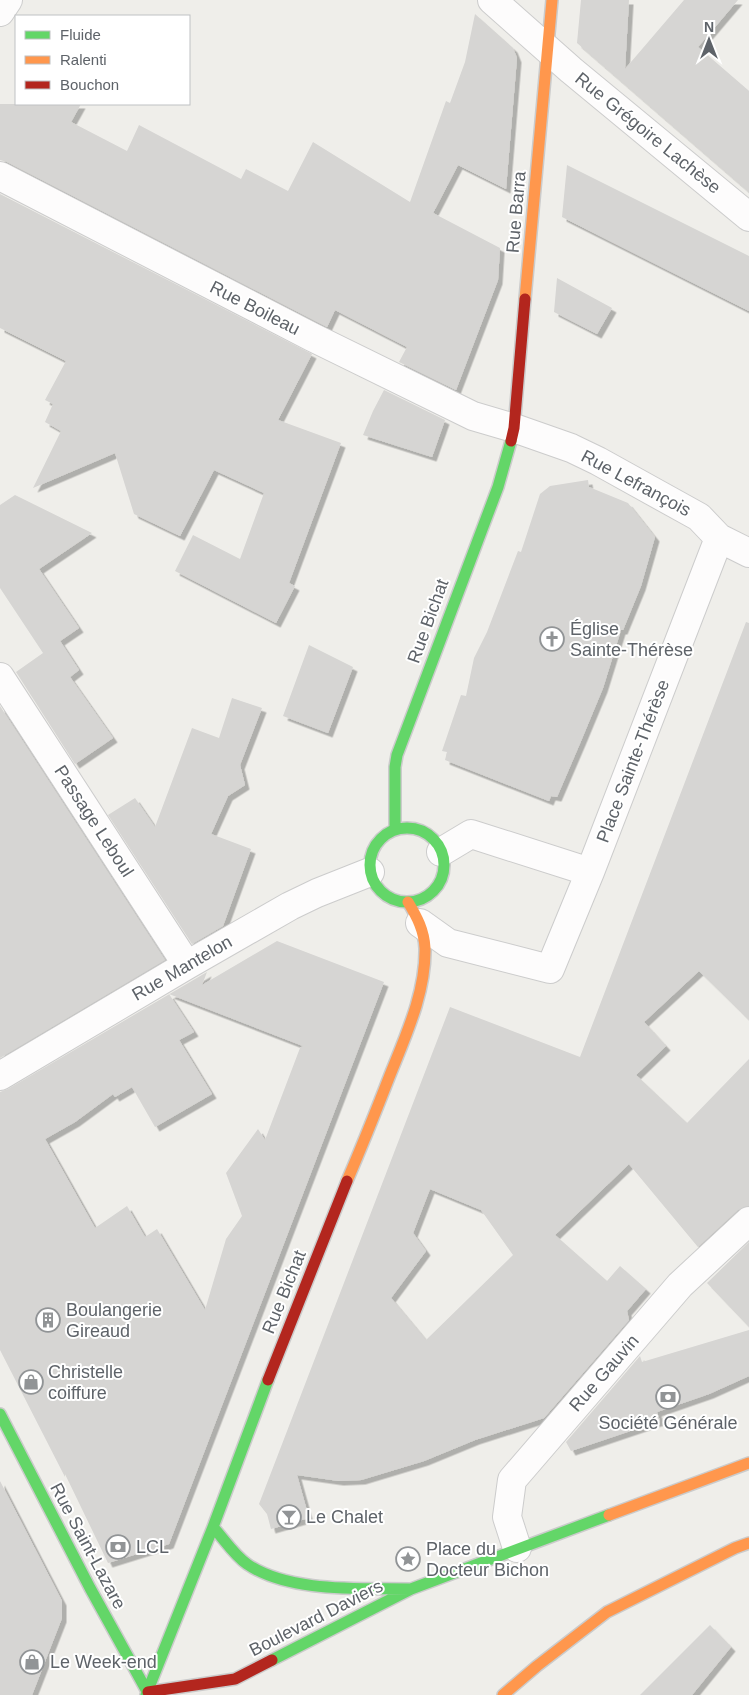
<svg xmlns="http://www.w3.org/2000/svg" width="749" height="1695" font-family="Arial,sans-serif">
  <defs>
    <filter id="shadow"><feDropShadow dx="4.5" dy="4.5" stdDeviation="0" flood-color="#0004"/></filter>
  </defs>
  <rect width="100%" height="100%" fill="#efeeea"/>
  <path fill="#d6d5d3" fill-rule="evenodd" filter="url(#shadow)" d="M581,0H629L625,69L684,0H738L698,47L749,91V192L577,43Z
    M475,14L513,48L517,58L506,189L458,165L433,213L500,248L498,280L456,390L399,362L407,347L335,310L327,327L7,162L0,160V104H81L71,122L127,151L139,125L241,179L246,169L288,191L313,142L410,202L446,101L450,103L465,62Z
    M567,165L749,256V311L562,217Z
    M0,194L312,354L278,420L341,443L289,583L295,586L276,623L175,571L193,535L240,559L264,493L214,470L180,536L134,514L115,453L33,488L61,431L45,422L53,404L45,400L66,361L0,328Z
    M557,278L612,308L597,334L554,312Z
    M384,390L445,420L432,457L363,435L373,411Z
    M588,480L589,487L628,503L655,537L641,586L623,630H621L603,688L581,741L557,797L551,796L549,801L445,760L447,752L442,751L461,695L466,696L474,658L487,632L518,551L521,552L540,494L550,486Z
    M15,495L92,533L39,569L79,628L60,641L79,670L70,677L113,738L75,764L16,672L43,653L0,588V505Z
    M746,622L749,623V1020L699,971L644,1022L666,1046L636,1075L687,1123L749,1059V1206L738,1210L698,1247L629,1164L555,1235L607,1281L620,1266L646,1289L627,1311L629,1320L544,1418L475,1440L424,1461L361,1480L339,1481L297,1475L309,1518L271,1529L267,1514L259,1504L450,1007L580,1057ZM430,1189L481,1210L513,1255L426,1340L391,1298L426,1251L413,1233Z
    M309,645L353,667L328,733L283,716Z
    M232,698L262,708L240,765L245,785L228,796L211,834L251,849L223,926L192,944L108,815L135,798L155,827L192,728L219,738Z
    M0,706L165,960L0,1058Z
    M277,941L384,982L169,1544L108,1563L65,1474V1477L0,1350V1092L8,1089L207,972L202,985ZM169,994L303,1046L300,1048L265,1140L258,1129L226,1173L242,1216L226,1239L205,1310L157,1229L145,1237L127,1206L95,1228L45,1139L75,1122L113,1094L115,1097L132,1087L155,1127L212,1094L179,1040L194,1032Z
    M749,1242V1327L707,1283Z
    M749,1330V1376L709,1394L657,1412L660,1421L571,1451L566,1442L640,1356L642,1362Z
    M0,1481L62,1601V1618L32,1695H0Z
    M710,1625L731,1647L692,1695H640Z"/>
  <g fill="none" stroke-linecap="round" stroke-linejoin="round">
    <g stroke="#ccc" stroke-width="30">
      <path id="street" d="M492,0L571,70L749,217
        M0,12L8,0
        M0,176L312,337L473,416L514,428L571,448L598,461L699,517L719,538L749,553
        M0,677L187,965
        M441,852L471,834L590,872
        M420,923L448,943L550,969L590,872L719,538
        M0,1076L187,965L290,906L317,893L370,872
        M517,1548L507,1517L512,1480L680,1285L749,1221"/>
    </g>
    <g stroke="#cbcbcb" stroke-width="14">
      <path id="fast" d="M370 865a37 37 0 1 1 74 0a37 37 0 1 1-74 0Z
        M395,829V767L397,755L498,487L511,441
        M0,1414L90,1588L149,1695
        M213,1527C224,1539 234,1555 247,1564C289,1593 361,1588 410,1589
        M272,1660L411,1589L609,1515
        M146,1695L213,1527L268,1380"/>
    </g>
    <g stroke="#cbcbcb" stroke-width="14">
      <path id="slow" d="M525,299L552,0
        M347,1181C362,1146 376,1111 390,1075C406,1035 426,992 425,948C424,930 417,917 408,902
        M609,1515L749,1463
        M503,1695L537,1666L607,1612L735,1548L749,1543"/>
    </g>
    <g stroke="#cbcbcb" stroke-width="14">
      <path id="jam" d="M511,441L514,428L525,299
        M268,1380L347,1181
        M148,1692L235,1679L272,1660"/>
    </g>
    <use href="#street" stroke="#fdfcfc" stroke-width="28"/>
    <use href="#fast" stroke="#63d668" stroke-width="11"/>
    <use href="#slow" stroke="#ff974d" stroke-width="11"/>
    <use href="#jam" stroke="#b3261e" stroke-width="11"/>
  </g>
  <defs>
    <g id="church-ring" transform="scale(1.25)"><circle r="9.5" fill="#fff" stroke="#919496" stroke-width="1.5"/><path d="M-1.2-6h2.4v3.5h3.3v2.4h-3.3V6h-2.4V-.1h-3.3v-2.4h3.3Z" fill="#919496"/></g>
    <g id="building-ring" transform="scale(1.25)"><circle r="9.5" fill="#fff" stroke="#919496" stroke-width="1.5"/><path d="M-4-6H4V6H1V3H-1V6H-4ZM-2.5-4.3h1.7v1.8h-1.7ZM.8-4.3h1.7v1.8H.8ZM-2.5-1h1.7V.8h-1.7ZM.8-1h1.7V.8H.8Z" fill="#919496"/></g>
    <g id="shop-ring" transform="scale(1.25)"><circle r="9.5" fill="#fff" stroke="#919496" stroke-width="1.5"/><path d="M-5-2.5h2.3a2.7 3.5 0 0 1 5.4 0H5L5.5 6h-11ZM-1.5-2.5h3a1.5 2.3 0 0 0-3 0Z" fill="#919496"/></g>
    <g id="bank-ring" transform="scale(1.25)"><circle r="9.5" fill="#fff" stroke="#919496" stroke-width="1.5"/><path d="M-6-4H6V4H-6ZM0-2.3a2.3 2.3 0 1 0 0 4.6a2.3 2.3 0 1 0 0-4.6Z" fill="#919496"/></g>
    <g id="bar-ring" transform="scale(1.25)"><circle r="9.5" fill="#fff" stroke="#919496" stroke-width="1.5"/><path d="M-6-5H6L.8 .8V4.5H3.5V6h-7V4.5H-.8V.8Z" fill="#919496"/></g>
    <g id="sight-ring" transform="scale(1.25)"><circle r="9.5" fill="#fff" stroke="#919496" stroke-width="1.5"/><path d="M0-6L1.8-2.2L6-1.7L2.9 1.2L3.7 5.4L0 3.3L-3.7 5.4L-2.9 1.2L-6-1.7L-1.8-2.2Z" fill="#919496"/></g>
  </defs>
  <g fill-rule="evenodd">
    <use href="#church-ring" x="552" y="639"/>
    <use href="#building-ring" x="48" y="1320"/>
    <use href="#shop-ring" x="31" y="1382"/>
    <use href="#bank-ring" x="668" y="1397"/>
    <use href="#bar-ring" x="289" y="1517"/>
    <use href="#bank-ring" x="118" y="1547"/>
    <use href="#sight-ring" x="408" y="1559"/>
    <use href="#shop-ring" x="32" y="1662"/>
  </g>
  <g text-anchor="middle" stroke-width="4" stroke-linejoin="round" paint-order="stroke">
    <g font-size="18" fill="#5e6369" stroke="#fff">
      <text transform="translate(648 133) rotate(39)" y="6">Rue Grégoire Lachèse</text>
      <text transform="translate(516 212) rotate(-85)" y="6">Rue Barra</text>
      <text transform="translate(255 308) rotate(27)" y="6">Rue Boileau</text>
      <text transform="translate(636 483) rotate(28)" y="6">Rue Lefrançois</text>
      <text transform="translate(428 621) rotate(-70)" y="6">Rue Bichat</text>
      <text transform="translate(633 761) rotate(-69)" y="6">Place Sainte-Thérèse</text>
      <text transform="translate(94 821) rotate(57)" y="6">Passage Leboul</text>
      <text transform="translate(182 968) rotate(-30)" y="6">Rue Mantelon</text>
      <text transform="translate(284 1292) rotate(-68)" y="6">Rue Bichat</text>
      <text transform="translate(604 1373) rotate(-49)" y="6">Rue Gauvin</text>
      <text transform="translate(88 1546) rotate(62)" y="6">Rue Saint-Lazare</text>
      <text transform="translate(316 1618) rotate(-27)" y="6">Boulevard Daviers</text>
    </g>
    <g font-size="18" fill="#5e6369" stroke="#fff" text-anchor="start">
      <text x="570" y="635">Église<tspan x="570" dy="21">Sainte-Thérèse</tspan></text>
      <text x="66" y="1316">Boulangerie<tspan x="66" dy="21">Gireaud</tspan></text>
      <text x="48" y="1378">Christelle<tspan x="48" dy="21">coiffure</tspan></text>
      <text x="668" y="1429" text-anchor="middle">Société Générale</text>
      <text x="306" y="1523">Le Chalet</text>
      <text x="136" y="1553">LCL</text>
      <text x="426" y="1555">Place du<tspan x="426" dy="21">Docteur Bichon</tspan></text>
      <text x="50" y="1668">Le Week-end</text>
    </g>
  </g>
  <rect x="15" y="15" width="175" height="90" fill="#ffffff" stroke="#bfc1c3"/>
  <rect x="25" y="31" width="25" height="8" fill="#63d668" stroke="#bfc1c3"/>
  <text x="60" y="40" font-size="15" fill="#5e6369">Fluide</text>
  <rect x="25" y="56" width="25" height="8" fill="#ff974d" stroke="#bfc1c3"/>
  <text x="60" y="65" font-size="15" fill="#5e6369">Ralenti</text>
  <rect x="25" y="81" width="25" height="8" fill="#b3261e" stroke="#bfc1c3"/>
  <text x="60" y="90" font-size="15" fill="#5e6369">Bouchon</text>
  <g transform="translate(709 40)" stroke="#ffffff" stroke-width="4" paint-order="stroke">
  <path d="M0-4L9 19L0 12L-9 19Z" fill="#5e6369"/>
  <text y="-8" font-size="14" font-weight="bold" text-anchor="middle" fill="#5e6369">N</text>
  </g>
</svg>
